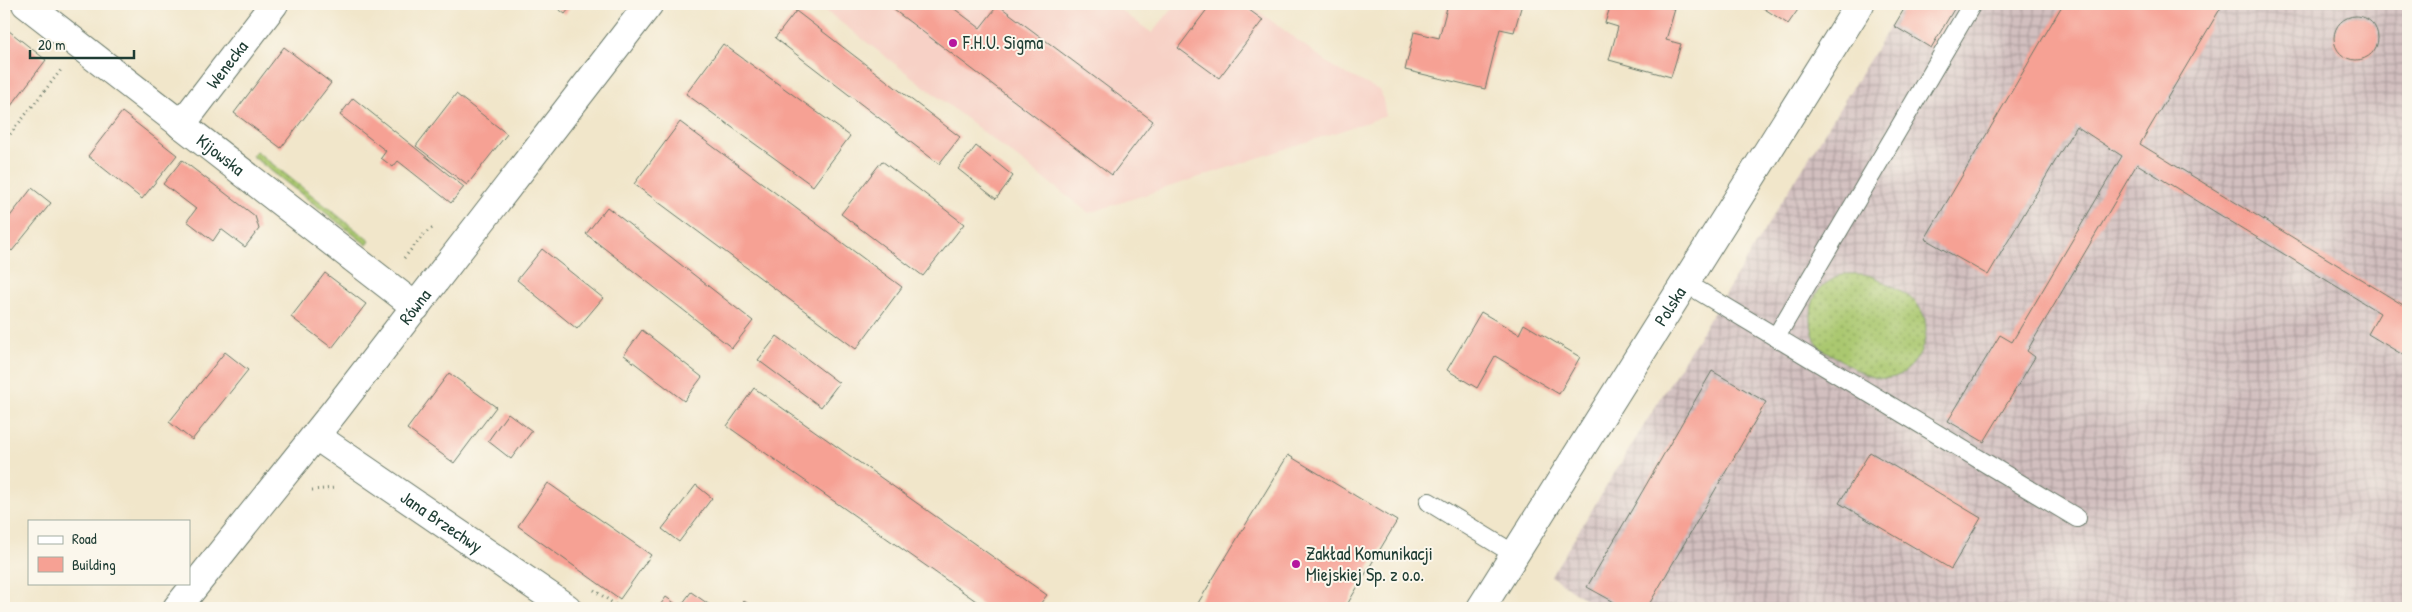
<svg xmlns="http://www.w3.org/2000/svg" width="2412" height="612" font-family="'Patrick Hand',sans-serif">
  <defs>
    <pattern id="industrial-grid" width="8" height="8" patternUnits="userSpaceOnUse" patternTransform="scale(1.25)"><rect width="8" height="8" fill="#d2bfbf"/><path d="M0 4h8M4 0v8" fill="none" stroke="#aa9c9c"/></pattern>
    <pattern id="grass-dots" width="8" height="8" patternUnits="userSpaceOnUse" patternTransform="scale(1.25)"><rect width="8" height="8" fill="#aac86f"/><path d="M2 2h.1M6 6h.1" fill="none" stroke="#8aa45c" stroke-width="1.8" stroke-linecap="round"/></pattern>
  </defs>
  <rect width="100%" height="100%" fill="#fbf7ec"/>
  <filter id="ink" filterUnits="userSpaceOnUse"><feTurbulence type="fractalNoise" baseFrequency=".02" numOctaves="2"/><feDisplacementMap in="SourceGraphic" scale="10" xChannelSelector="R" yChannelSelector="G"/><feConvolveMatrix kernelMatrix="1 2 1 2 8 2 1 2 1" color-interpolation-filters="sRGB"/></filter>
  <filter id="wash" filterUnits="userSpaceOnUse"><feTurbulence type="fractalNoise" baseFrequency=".0096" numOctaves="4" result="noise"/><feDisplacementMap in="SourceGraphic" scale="20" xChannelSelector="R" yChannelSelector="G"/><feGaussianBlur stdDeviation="1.12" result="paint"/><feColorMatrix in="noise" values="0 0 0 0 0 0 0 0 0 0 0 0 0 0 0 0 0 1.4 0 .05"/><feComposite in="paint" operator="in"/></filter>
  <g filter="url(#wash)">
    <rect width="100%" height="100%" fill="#f1e6ca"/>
    <path fill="#f7d1c6" d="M817,4H1112L1152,33L1176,4H1249L1336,69L1381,91L1386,116L1089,213Z"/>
    <path fill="url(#industrial-grid)" d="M1904,4H2408V608H1598L1551,576Z"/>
    <path fill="url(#grass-dots)" stroke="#648252" d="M256,151L370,241L367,245L252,156Z
      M1844,274C1854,274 1865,273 1874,277C1884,281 1909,295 1916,303C1934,323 1925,352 1909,368C1885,391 1858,371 1837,358C1831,354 1822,350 1818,345C1809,330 1808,304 1819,290C1826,282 1835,278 1844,274Z"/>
    <g id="blocks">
      <path fill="#f6a194" d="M552,4H573L565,14Z
        M899,4H948L980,28L998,5L1153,121L1112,175L894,10Z
        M1211,4H1241L1263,20L1219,78L1178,48Z
        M1448,4H1522L1514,32L1500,29L1485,89L1405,70L1414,32L1439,38Z
        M1611,4H1657L1675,9L1666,40L1681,44L1671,77L1609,60L1618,27L1605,23Z
        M1757,4H1802L1788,24Z
        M1907,4H1957L1931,48L1894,26Z
        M2063,4H2223L2140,144L2408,308V358L2368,334L2380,313L2137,164L2027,351L2035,357L1984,442L1948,421L2000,335L2012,342L2122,156L2076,126L1988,275L1925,239Z
        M796,11L960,137L939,164L775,38Z
        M2334 38a22 22 0 1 1 44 0a22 22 0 1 1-44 0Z
        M4,27L46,60L4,115Z
        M723,44L850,136L813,186L686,94Z
        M284,47L331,83L281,148L234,113Z
        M456,94L507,134L467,185L416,146Z
        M353,98L464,187L451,203L398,161L393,167L381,158L386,151L340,115Z
        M122,112L177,155L142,199L88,156Z
        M680,122L902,287L856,349L634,184Z
        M976,146L1013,176L996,199L958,169Z
        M182,160L255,216L259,229L245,247L221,229L213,241L187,221L196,209L163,184Z
        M882,161L964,224L923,276L841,214Z
        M32,188L51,203L12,251L4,244V224Z
        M607,207L753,321L732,348L586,234Z
        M542,249L603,298L577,329L517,280Z
        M325,273L366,304L332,348L291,317Z
        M1481,312L1519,334L1524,324L1580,357L1559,394L1495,356L1477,388L1447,370Z
        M642,330L702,377L684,401L624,355Z
        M777,336L839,383L821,407L758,360Z
        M225,352L248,370L192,440L169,422Z
        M1712,371L1766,402L1647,608H1625L1587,587Z
        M449,373L496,407L454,463L407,429Z
        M754,388L1047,595L1037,608H986L727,426Z
        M508,413L532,431L511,459L488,441Z
        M1870,452L1981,518L1951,569L1839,503Z
        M1288,455L1397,521L1345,608H1195Z
        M548,483L651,555L620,599L518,526Z
        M696,485L712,498L679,542L662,529Z
        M691,592L714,608H658L666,597L680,607Z
        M744,601L755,608H739Z"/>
    </g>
  </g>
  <g filter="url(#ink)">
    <use href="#blocks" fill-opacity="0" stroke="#687868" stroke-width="1"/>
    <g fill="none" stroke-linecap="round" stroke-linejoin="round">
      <g stroke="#687868" stroke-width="20">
        <path id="lane" d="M1684,282L2077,518
          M1776,337L1972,4
          M1429,502L1514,554"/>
      </g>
      <g stroke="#687868" stroke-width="30">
        <g id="street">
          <path id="s1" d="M26,4L416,307"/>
          <path id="s2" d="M181,125L274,4"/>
          <path id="s3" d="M316,436L567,608"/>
          <path id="s4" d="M1481,608L1860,4"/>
        </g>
      </g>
      <g stroke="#687868" stroke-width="30">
        <g id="secondary">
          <path id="s5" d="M177,608L334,412L649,4"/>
        </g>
      </g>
      <path stroke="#687868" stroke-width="3" stroke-dasharray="1 4" stroke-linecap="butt" d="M4,142L61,70
        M404,258L425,233L434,227
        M312,490L335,488
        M594,590L620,608"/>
      <use href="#lane" stroke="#fff" stroke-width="18"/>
      <use href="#street" stroke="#fff" stroke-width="28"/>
      <use href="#secondary" stroke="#fff" stroke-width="28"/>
    </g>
  </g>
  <g fill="#b5179e" stroke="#fbf7ec" stroke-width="2">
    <circle cx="953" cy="43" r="5"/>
    <circle cx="1296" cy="564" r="5"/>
  </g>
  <g text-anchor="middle" stroke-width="4" stroke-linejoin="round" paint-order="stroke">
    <g font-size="18" fill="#1f3d34" stroke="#fbf7ec" text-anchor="start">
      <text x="963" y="49">F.H.U. Sigma</text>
      <text x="1306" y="560">Zakład Komunikacji<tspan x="1306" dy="21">Miejskiej Sp. z o.o.</tspan></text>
    </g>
    <g font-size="18" fill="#1f3d34" stroke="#fbf7ec">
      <text dy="6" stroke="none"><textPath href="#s2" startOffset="76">Wenecka</textPath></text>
      <text dy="6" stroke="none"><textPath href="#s1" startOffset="246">Kijowska</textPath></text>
      <text dy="6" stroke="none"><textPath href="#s4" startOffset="356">Polska</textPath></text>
      <text dy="6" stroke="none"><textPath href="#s5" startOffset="384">Równa</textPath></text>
      <text dy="6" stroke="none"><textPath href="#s3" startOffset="152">Jana Brzechwy</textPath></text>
    </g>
  </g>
  <rect width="2412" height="612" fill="none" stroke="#fbf7ec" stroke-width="20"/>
  <rect x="28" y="520" width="162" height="65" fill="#fbf7ec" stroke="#a3ada2"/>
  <rect x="38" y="536" width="25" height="8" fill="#ffffff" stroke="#a3ada2"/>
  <text x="72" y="544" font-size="15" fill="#1f3d34">Road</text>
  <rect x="38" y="557" width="25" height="15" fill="#f6a194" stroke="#a3ada2"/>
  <text x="72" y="570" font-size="15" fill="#1f3d34">Building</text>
  <path d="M30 50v8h104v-8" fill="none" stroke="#1f3d34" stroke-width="2.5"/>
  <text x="38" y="50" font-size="15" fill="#1f3d34" stroke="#fbf7ec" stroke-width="4" paint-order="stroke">20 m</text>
</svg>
